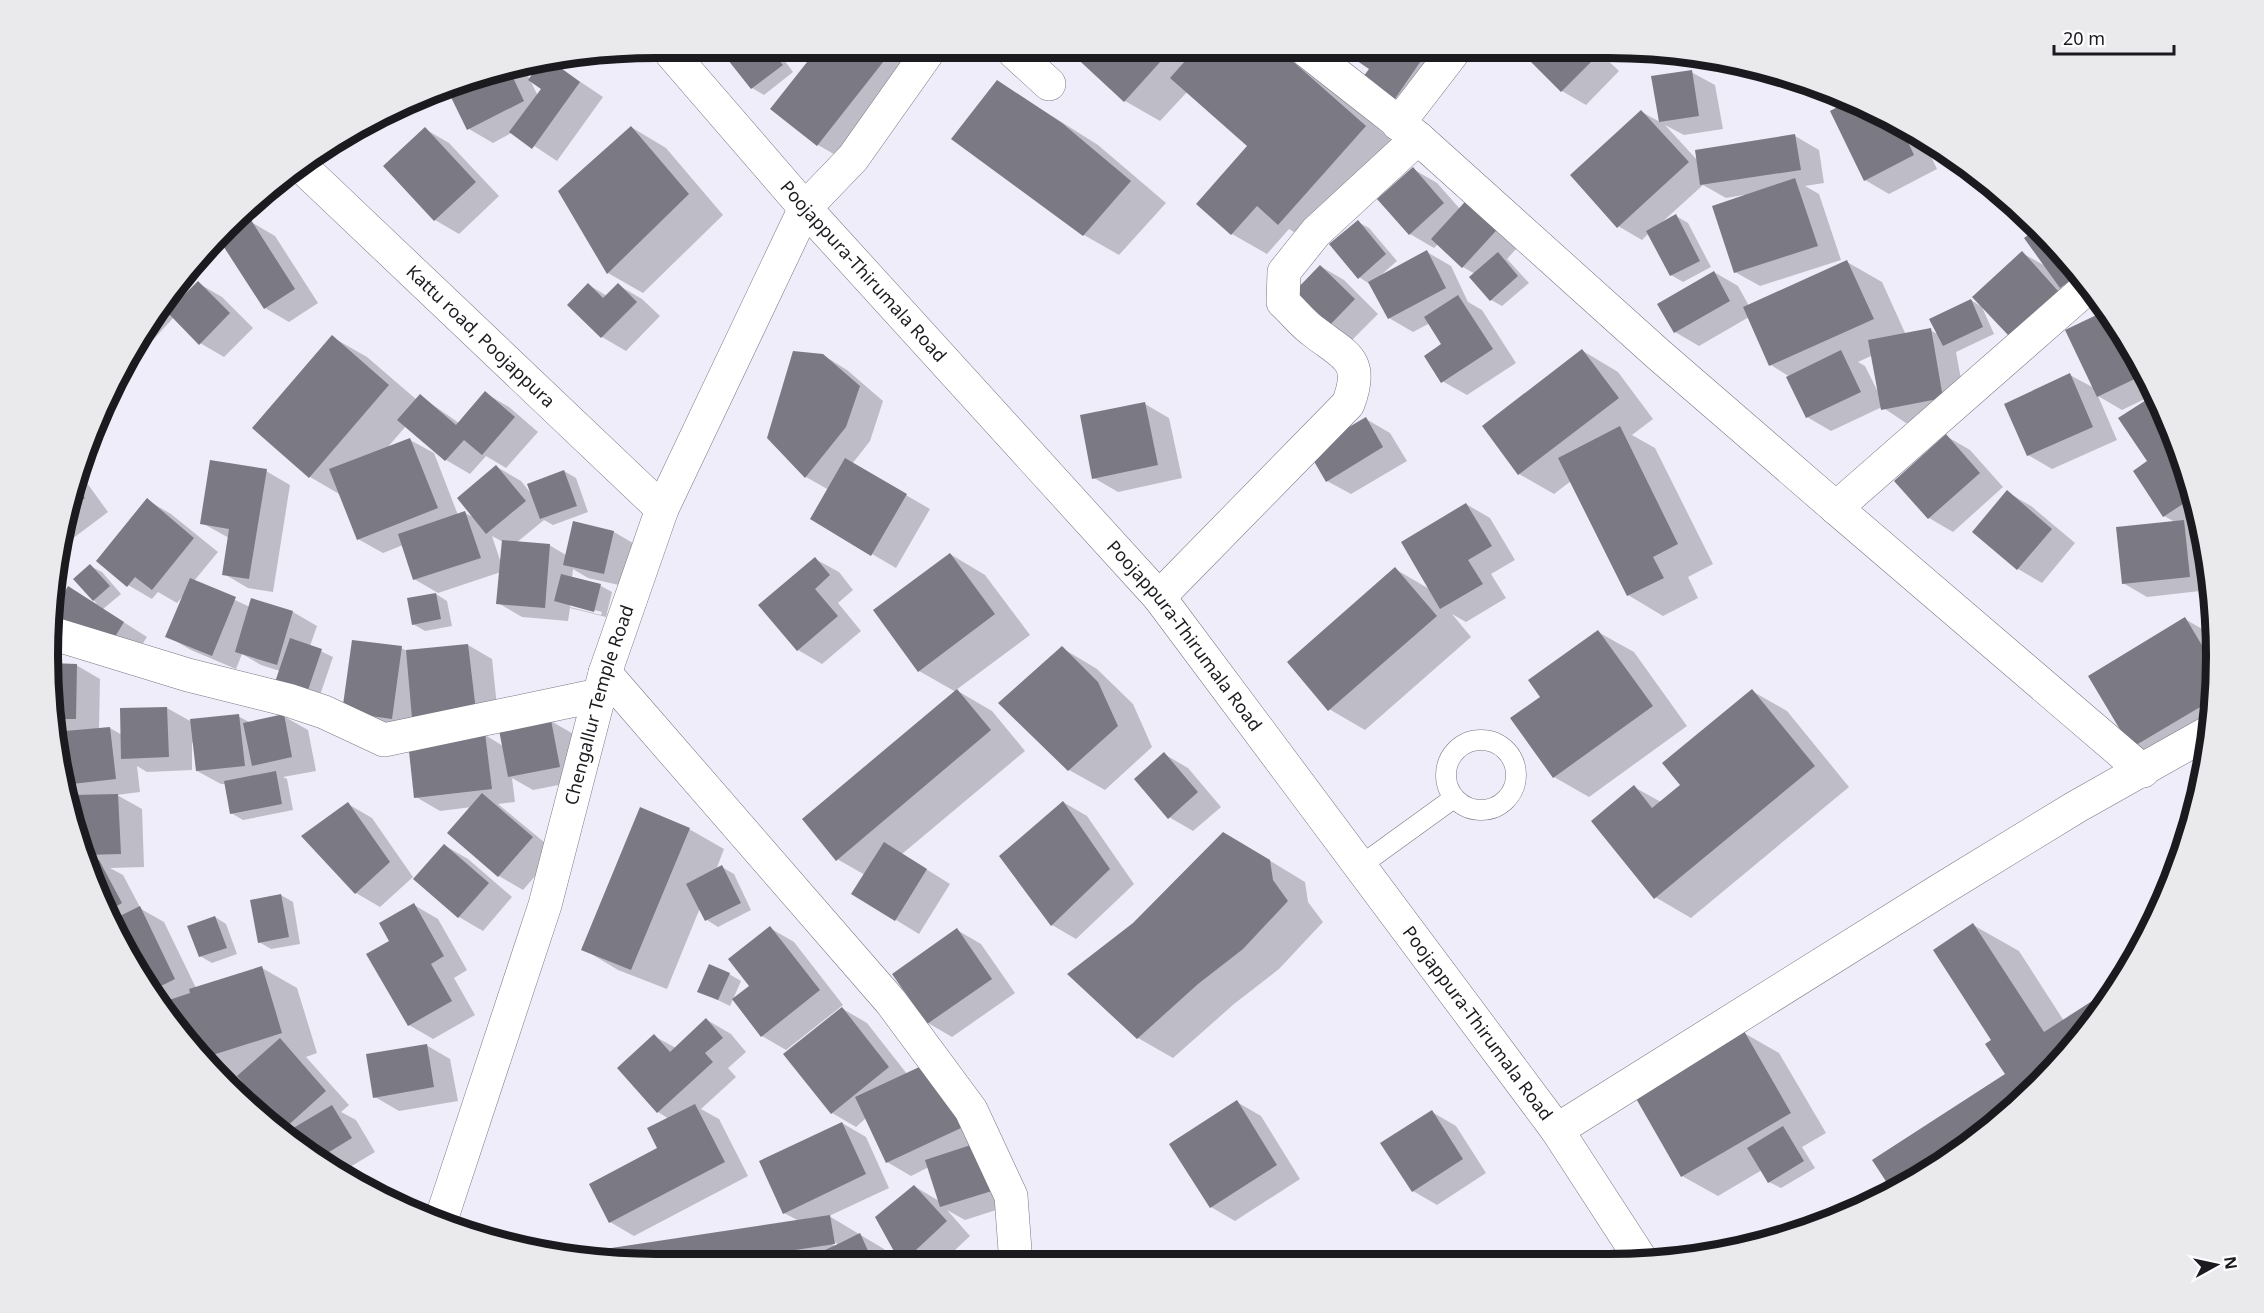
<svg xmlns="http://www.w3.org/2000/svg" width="2264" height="1313" font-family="'Noto Sans',sans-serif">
  <rect width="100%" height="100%" fill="#eeedf9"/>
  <path fill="#0003" fill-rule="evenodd" d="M1343,50H1420L1448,70L1417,115L1362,81L1371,69Z
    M1521,50H1597L1619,71L1586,105L1562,91Z
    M1071,51H1291L1400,148L1314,244L1289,229L1267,254L1232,234L1249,146L1188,91L1160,121L1125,101Z
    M817,52H942L853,165L818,145Z
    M740,53H779L793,72L764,95L752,88L730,60Z
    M548,60L603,97L557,161L513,132L493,143L469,129L452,96L448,100L434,92L461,80L523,66L538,96L543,89L545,61Z
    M1691,72L1715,85L1723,129L1684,135L1665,125L1698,161L1795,136L1819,150L1824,183L1805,186L1819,194L1841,260L1760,286L1735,272L1744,195L1726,198L1703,185L1660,224L1676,216L1688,223L1711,267L1683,282L1671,275L1649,233L1642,240L1618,226L1642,112L1660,122L1653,78Z
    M998,82L1098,145L1166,203L1119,255L1084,235L953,138Z
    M1849,103L1945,150L1953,157L1951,158L1925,144L1937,169L1889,194L1865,180L1832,111Z
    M631,127L666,148L723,215L643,293L608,273Z
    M425,129L449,143L499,196L459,234L435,220Z
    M1413,169L1437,183L1460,209L1527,237L1507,259L1529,283L1502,306L1491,300L1475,274L1463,267L1438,244L1434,248L1410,234L1379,199Z
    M259,198L263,203L212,244L226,226Z
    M251,222L275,236L318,303L289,322L265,308L223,241Z
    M1358,222L1369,228L1397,261L1381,275L1427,252L1451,266L1468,302L1482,310L1516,363L1467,395L1442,381L1443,344L1430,323L1413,332L1389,318L1371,285L1359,277Z
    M2026,238L2094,295L2034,349L2022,253L2047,267Z
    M1847,262L1882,282L1906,335L1930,330L1939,335L1971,300L1982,307L1994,334L1956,352L1967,412L1906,423L1882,407L1831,431L1807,417L1790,377L1771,365L1749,317L1699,346L1675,332L1714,272L1738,286L1749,306ZM1873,355L1879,394L1865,366L1858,362Z
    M1320,266L1344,280L1378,314L1352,340L1328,327Z
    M198,283L222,297L253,328L224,357L200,343L174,317L113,384L151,318L176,288L185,296Z
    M589,285L607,296L618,285L642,299L660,316L626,351L602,337Z
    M2107,311L2170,423L2204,537L2209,590L2147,597L2123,583L2175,522L2164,516L2149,462L2153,395L2122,410L2098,396L2117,440L2052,469L2028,455L2070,375L2094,388Z
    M332,337L367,357L417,400L420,396L459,423L485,393L509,407L538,432L506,468L486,456L470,474L446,460L406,426L387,448L410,440L434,453L458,515L465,513L475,518L497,467L521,481L533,496L564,471L576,478L588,512L553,525L544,520L516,543L549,545L566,555L574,522L614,532L638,546L628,587L588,578L573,569L572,578L601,586L612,592L606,617L570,608L568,621L522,617L498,603L501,572L438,593L414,579L403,545L383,553L358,539L341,495L310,477ZM492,536L503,542L501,563ZM570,604L602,612L601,615L570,607Z
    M1583,351L1618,372L1653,419L1632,435L1655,448L1713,564L1688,577L1698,598L1663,616L1628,595L1571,481L1554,494L1519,474Z
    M823,355L847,370L883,401L870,441L852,464L930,509L896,568L812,519L829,490L806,477Z
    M1145,404L1169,418L1182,478L1118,492L1094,478Z
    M1366,419L1390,433L1407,461L1351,494L1327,481Z
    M1946,436L1970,450L2003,487L1953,532L1929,518Z
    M266,471L290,485L273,592L248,588L224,574L229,538L202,523Z
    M79,472L108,512L64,545L60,542L69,499Z
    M2007,492L2031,506L2075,543L2042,583L2018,569L1974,532Z
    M147,500L171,514L218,552L194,581L250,607L252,600L293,612L317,626L310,646L333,657L318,701L280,671L261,665L242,654L236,669L191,650L167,636L184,595L177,603L158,592L152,599L128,585Z
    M1466,504L1490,518L1515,560L1491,574L1506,598L1466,622L1452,614L1471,637L1365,730L1329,709L1395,569L1431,590Z
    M950,554L985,575L1030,635L956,690L992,711L1025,751L902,854L950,884L919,934L896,920L865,875L837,859L956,692L919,671Z
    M815,559L839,572L853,590L838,603L861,631L822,664L798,650Z
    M90,566L102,572L121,594L103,609L147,637L131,662L52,613L68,588L97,604L75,580Z
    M436,594L447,601L452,626L425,631L413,624Z
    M2185,619L2214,636L2216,656L2207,743L2168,767L2132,747Z
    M1598,632L1634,652L1687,726L1589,797L1554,777L1542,697Z
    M468,645L492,659L499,725H368L401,648L407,651Z
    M1062,648L1097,669L1133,704L1152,747L1105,790L1069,770L1001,703Z
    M76,665L100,679L99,729L110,728L122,735L167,708L192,722L238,716L251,723L283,716L308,730L316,771L283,777L287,779L293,810L243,820L231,813L226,784H221L197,771L194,742L192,743V770L147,772L137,766L140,792L117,795L142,809L144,867L110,868L123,875L141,909L164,922L196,988L262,968L297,988L317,1053L306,1057L349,1105L341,1112L356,1120L375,1152L340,1173L319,1163L286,1134L291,1131L249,1090L259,1110L199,1057L161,1004L167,1002L154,994L130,961L94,889L88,868L94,864L85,859L76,828L75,800L66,796L60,776L49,696ZM239,1077L245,1084L235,1079Z
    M1752,691L1787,711L1849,787L1691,918L1655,897L1634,787L1661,802L1682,785Z
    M551,721L575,735L584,780L533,790L512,778L515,802L498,804L556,852L523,890L499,876L450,833L472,807L440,811L416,797L485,735L503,746Z
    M1164,754L1188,768L1221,807L1193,831L1169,817Z
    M1063,802L1087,816L1134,884L1076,939L1052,925Z
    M348,804L372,818L413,877L380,907L356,893L303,836Z
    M689,829L724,849L716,870L722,867L734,874L751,910L718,927L707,920L700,908L667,989L618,970L583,949Z
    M444,845L468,859L512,897L483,931L459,917L415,879Z
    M1259,854L1305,882L1308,902L1323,922L1279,969L1234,1004L1173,1058L1138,1038Z
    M281,895L293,902L300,944L271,949L259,942Z
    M414,905L438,919L467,970L454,978L475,1015L433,1039L409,1025L391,941Z
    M215,917L226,924L237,954L212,963L200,956Z
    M1973,925L2019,951L2064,1021L2038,1087L1912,1183L1894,1191L2007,1074L1993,1040Z
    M770,928L794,942L843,1005L786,1050L762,1036L751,986Z
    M957,930L981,944L1015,993L952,1037L928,1023Z
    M729,974L741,981L730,1006L699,991Z
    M843,1009L867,1023L907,1074L930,1064L1018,1203L965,1220L947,1210L970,1236L940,1264L902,1263L877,1218L914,1186L939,1201L929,1167L911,1176L887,1162L866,1118L856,1127L832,1113Z
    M707,1020L731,1034L746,1052L728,1068L736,1077L701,1109L719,1119L748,1176L634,1236L610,1222L659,1148L669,1119L658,1112L654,1036L676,1048Z
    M1744,1033L1779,1053L1826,1133L1802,1147L1815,1168L1781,1188L1769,1182L1762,1170L1718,1196L1682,1176Z
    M426,1045L450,1059L458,1101L399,1111L375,1097Z
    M1237,1102L1261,1116L1300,1179L1235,1221L1211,1207Z
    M1432,1112L1456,1126L1486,1173L1437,1205L1413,1191Z
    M842,1123L866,1137L889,1188L829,1216L884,1249L891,1264H876L871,1253H868L873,1264H616L799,1221L784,1213ZM829,1239L841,1246H835L828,1242Z"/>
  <path fill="#7a7984" d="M1341,50H1418L1425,55L1392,103L1360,81L1369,69Z
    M1519,50H1588L1596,57L1561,92Z
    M1069,51H1170L1124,102Z
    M1194,51H1281L1366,126L1278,225L1257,206L1231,235L1196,204L1247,146L1170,78Z
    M815,52H891L817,146L770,109Z
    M737,53H773L783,65L751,89L728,60Z
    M550,60L580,82L532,149L509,132L541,89L528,80L542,61Z
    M509,69L524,101L467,130L446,87Z
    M1692,70L1699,116L1659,122L1651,76Z
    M997,80L1062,123L1131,181L1083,236L951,139Z
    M1847,102L1902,129L1914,155L1864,181L1830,111Z
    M1641,110L1689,162L1617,228L1570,175Z
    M631,126L689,194L607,274L558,191Z
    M425,127L476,182L434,221L383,166Z
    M1795,134L1801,170L1700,185L1695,150Z
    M1413,167L1444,203L1409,235L1377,199Z
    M1795,178L1818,246L1734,273L1712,206Z
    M1473,193L1504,222L1462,268L1431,239Z
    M1676,214L1700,261L1670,276L1646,231Z
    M251,220L295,289L264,309L220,241Z
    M1358,220L1386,254L1358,279L1329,244Z
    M2039,227L2078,275L2060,288L2024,238Z
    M1427,250L1446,288L1388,319L1368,282Z
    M2022,251L2058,291L2009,336L1972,297Z
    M1498,252L1518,276L1490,301L1469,277Z
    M1847,260L1874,319L1769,366L1743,307Z
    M1320,265L1355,299L1327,328L1292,294Z
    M1714,271L1730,301L1674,333L1657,304Z
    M198,281L230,313L199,345L167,312Z
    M588,283L603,298L618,283L637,302L601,338L567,305Z
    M1458,295L1493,349L1441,383L1424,356L1441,344L1424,317Z
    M1971,299L1983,327L1943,346L1929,319Z
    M2107,310L2143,375L2097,397L2065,330Z
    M1931,328L1943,398L1881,410L1868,340Z
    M332,335L389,385L309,478L252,428Z
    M1582,349L1619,398L1518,475L1482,426Z
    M1841,350L1861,392L1806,418L1786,377Z
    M793,351L823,354L860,386L846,427L805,478L767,438Z
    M2070,373L2093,427L2027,456L2004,404Z
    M485,391L515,417L482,455L464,440L445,461L397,420L420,394L456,425Z
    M2154,395L2170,423L2192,498L2163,517L2133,471L2147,461L2118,418Z
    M1145,402L1158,465L1092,479L1080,415Z
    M1366,417L1383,447L1326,482L1308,451Z
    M1620,426L1678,544L1653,557L1664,578L1627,596L1558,458Z
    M1946,434L1980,473L1928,519L1894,481Z
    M410,438L438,508L357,540L329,469Z
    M845,458L907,494L871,556L810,519Z
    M210,460L267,469L249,579L222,575L229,529L200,524Z
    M496,465L526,501L486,534L457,498Z
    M564,470L577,506L540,519L527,484Z
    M75,484L85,498L66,512L69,499Z
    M2007,490L2052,529L2017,570L1972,532Z
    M147,498L194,538L152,590L135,577L127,587L96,561Z
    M1466,503L1492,546L1468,560L1483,584L1440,609L1401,542Z
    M465,511L481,558L413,580L398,534Z
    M2184,520L2190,577L2122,584L2116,527Z
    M573,521L614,531L604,574L563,565Z
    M502,540L550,544L545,608L496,604Z
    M950,553L995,614L918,672L873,610Z
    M815,557L830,575L815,589L838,616L797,651L758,605Z
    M90,564L110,586L93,601L73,579Z
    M1395,567L1437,616L1328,711L1287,662Z
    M561,574L601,584L594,612L554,601Z
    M190,578L236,597L212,656L165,637Z
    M68,586L124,622L107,650L52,615Z
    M436,593L441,619L412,625L407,598Z
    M251,598L293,611L277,665L235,652Z
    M2185,617L2215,667L2212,700L2131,748L2088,676Z
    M1598,630L1653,706L1553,778L1510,718L1540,697L1528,680Z
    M290,638L322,649L306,696L274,685Z
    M352,640L402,646L392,719L342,712Z
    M468,644L476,711L412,718L406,650Z
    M1062,646L1098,682L1118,726L1068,771L998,703Z
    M50,663L77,664L76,719H52L49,696Z
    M957,689L991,730L836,861L802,819Z
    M1752,689L1815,766L1654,899L1591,821L1634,785L1652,808L1680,785L1662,763Z
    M167,707L169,757L121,759L120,708Z
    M239,714L245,766L196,771L190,719Z
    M284,714L292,757L252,766L243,723Z
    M551,720L560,767L508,777L499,730Z
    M110,727L116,779L63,785L54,732Z
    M485,733L492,789L414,798L408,742Z
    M1164,752L1198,792L1168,819L1134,779Z
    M276,771L282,804L230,814L224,781Z
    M482,793L533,837L498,877L447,833Z
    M118,794L121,854L84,855L74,822L73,795Z
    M1063,801L1110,869L1051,926L999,856Z
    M348,802L390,862L355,894L301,836Z
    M640,807L690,828L631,970L581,950Z
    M1223,832L1270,860L1273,880L1288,901L1243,949L1198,984L1137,1039L1067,974L1133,923Z
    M884,842L927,869L895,921L851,894Z
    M444,844L489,883L458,918L413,879Z
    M99,860L122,903L106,912L87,866Z
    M722,865L741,903L705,921L686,884Z
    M281,894L289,937L258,943L250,900Z
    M414,903L444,956L431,964L452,1001L408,1026L366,954L389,941L379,923Z
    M140,906L175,979L151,991L130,961L110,921Z
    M215,916L227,948L199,957L187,926Z
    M1973,923L2044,1032L2120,983L2114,994L2038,1087L1912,1183L1893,1192L1872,1160L2005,1074L1985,1044L1991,1040L1933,950Z
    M770,926L820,990L761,1037L732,999L749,986L728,959Z
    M957,928L992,979L927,1024L892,974Z
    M709,964L730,973L718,1000L697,992Z
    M262,966L282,1033L200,1059L160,1003L190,993L189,989Z
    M842,1007L889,1067L831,1114L783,1054Z
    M706,1018L723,1038L705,1053L713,1062L657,1113L617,1068L654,1034L670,1052Z
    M1744,1031L1791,1113L1681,1177L1634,1095Z
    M280,1038L326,1091L284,1129L237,1076Z
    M427,1044L434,1087L373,1098L366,1054Z
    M930,1062L961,1128L886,1163L855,1097Z
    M1237,1100L1277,1165L1210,1208L1169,1144Z
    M695,1104L725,1162L609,1223L589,1184L657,1148L647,1128Z
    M332,1105L352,1138L316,1160L285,1133Z
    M1432,1110L1463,1159L1412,1192L1380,1143Z
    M842,1122L866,1174L783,1214L759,1161Z
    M1783,1126L1804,1161L1768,1183L1747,1148Z
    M980,1142L995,1190L940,1207L925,1160Z
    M914,1185L947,1221L901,1264L875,1217Z
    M830,1215L835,1244L730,1260L731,1264H616L578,1256V1253Z
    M860,1233L874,1264H795L840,1243Z"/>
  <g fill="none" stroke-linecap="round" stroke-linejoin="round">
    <g stroke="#787782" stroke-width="21">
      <path id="service" d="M1446 775a35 35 0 1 1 70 0a35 35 0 1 1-70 0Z
        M1360,866L1454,798"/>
    </g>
    <g stroke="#787782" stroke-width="34">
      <g id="minor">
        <path d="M1307,51L1418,138L1658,354L1836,508L2088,287"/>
        <path d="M1014,52L1049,84"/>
        <path d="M1398,124L1455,50"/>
        <path id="s1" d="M300,165L662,509"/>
        <path d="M1836,508L2143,771"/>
        <path d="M1159,597L1348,404C1366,358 1343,355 1313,331C1302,323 1293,311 1283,302L1284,272L1316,232L1418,138"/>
        <path d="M51,633L188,675L288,700L324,712L384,740L599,695"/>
        <path d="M605,673L891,1002L971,1110L1011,1196L1016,1264"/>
        <path d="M1557,1130L1937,892L2076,807L2209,732"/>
        <path id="s2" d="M440,1223L545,905L605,673L662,509L805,208L853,158L928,52"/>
      </g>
    </g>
    <g stroke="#787782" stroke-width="34">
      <g id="secondary">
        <path id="s3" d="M671,53L805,208L1159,597L1557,1130L1644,1264"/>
      </g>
    </g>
    <use href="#service" stroke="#fff" stroke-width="20"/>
    <use href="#minor" stroke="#fff" stroke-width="33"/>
    <use href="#secondary" stroke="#fff" stroke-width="33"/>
  </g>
  <g text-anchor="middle" stroke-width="4.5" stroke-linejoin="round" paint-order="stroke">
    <g font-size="18" fill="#1b1b1f" stroke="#fcfbfe">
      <text dy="6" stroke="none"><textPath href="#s3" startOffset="291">Poojappura-Thirumala Road</textPath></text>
      <text dy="6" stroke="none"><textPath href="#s1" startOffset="249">Kattu road, Poojappura</textPath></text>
      <text dy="6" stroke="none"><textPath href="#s3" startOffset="777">Poojappura-Thirumala Road</textPath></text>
      <text dy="6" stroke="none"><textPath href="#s2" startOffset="542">Chengallur Temple Road</textPath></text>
      <text dy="6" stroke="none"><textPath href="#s3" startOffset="1263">Poojappura-Thirumala Road</textPath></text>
    </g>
  </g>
  <path d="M0 0H2264V1313H0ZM656 58H1608A598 598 0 0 1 2206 656V656A598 598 0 0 1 1608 1254H656A598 598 0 0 1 58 656V656A598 598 0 0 1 656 58Z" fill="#eae9ec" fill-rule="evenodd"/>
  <path fill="none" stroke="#1b1b1f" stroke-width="8" d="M656 58H1608A598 598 0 0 1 2206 656V656A598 598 0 0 1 1608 1254H656A598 598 0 0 1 58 656V656A598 598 0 0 1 656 58Z"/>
  <g transform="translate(2216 1265) rotate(82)" stroke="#fcfbfe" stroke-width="4.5" paint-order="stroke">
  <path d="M0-4.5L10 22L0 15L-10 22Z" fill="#1b1b1f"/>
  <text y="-9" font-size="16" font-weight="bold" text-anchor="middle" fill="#1b1b1f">N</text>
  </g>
  <path d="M2054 45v9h120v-9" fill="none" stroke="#1b1b1f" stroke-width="3"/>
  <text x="2063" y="45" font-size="18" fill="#1b1b1f" stroke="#fcfbfe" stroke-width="4.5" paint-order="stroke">20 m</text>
</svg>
